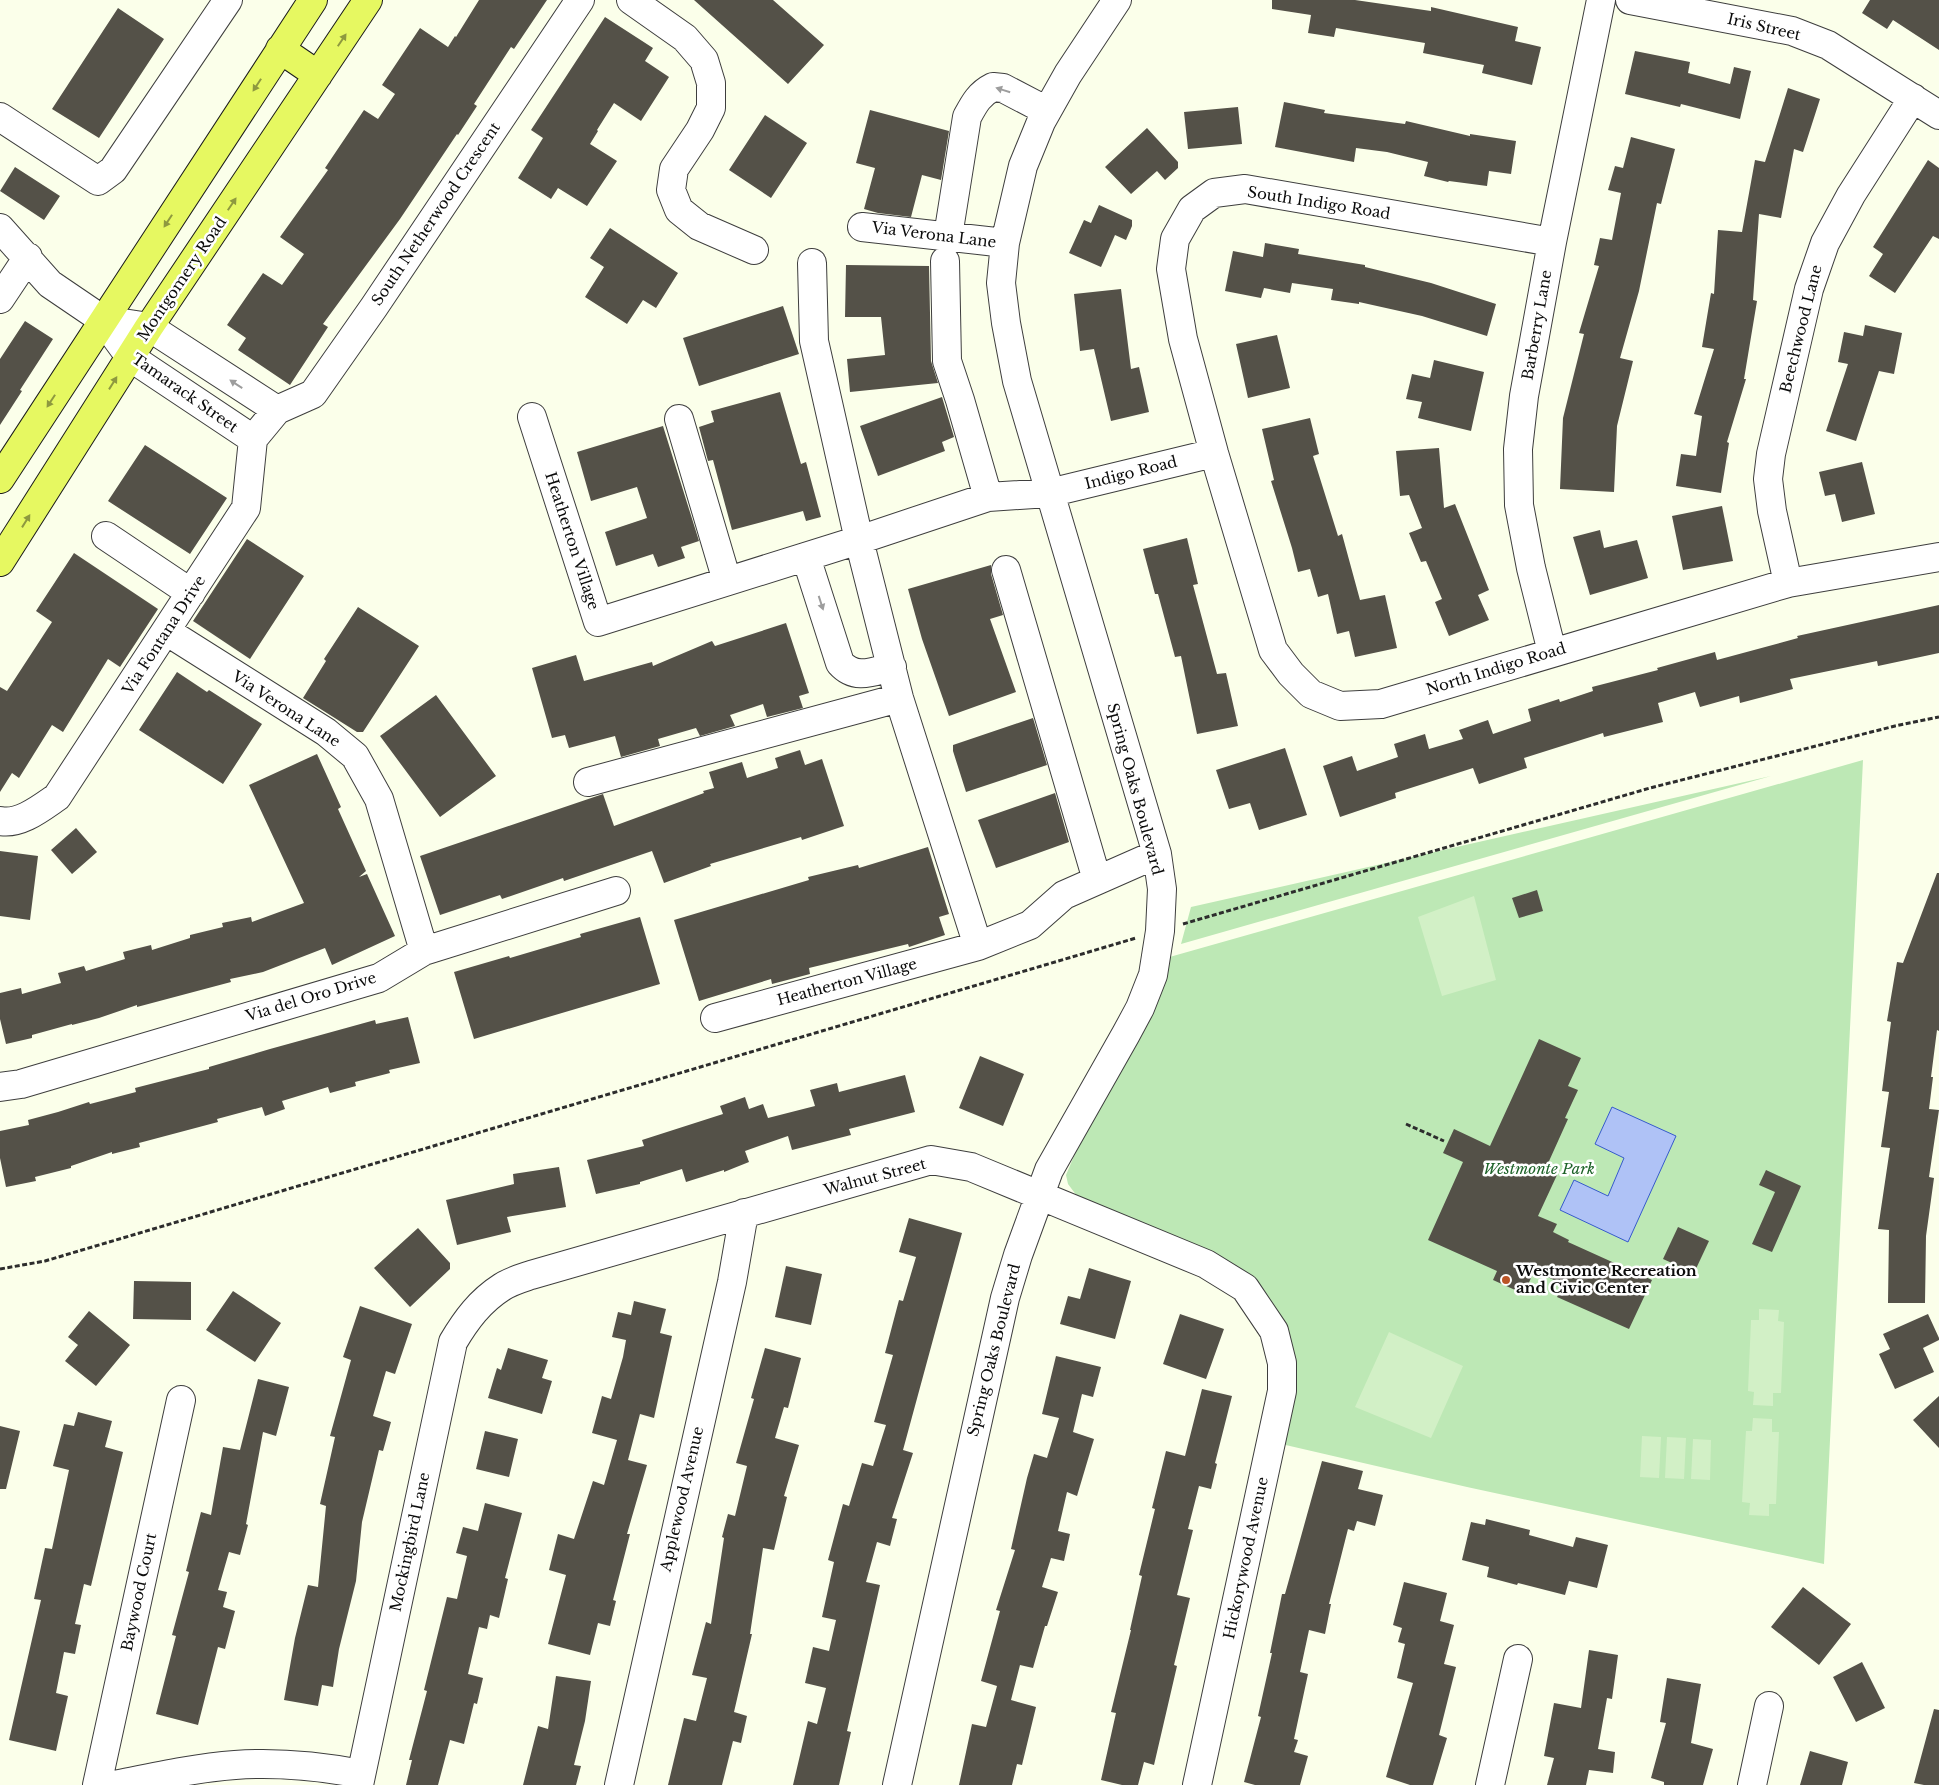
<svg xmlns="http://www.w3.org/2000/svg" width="1939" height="1785" font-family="'Libre Baskerville',serif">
  <rect width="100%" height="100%" fill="#fbffea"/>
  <path fill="#bde8b5" d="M1863,760L1824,1564L1467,1487L1277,1443L1280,1327L1077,1196L1068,1184L1066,1175L1110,1071L1159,960Z
    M1771,776L1181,944L1191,907Z"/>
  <path fill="#d2f0c6" d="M1474,896L1496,980L1442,996L1418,917Z
    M1759,1309L1779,1310L1778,1321L1784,1322L1781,1393H1773V1406L1753,1405L1754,1392L1748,1391L1751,1320H1759Z
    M1389,1332L1463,1366L1431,1438L1355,1407Z
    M1753,1418L1772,1419V1432H1779L1776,1504H1769V1516L1749,1515L1750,1503L1742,1502L1746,1431H1752Z
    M1642,1436L1661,1437L1659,1478L1640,1477Z
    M1667,1437L1686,1438L1684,1479L1665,1478Z
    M1693,1439L1711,1440L1710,1480L1691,1479Z"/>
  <path fill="#afc2f6" stroke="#365acc" d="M1612,1107L1676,1136L1628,1242L1560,1210L1574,1180L1608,1196L1624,1158L1595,1144Z"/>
  <path fill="#545148" d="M479,0H547L514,49L511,47L474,104L477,106L458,135L457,134L400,219L323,324L328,327L290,385L238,350L246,338L227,325L263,273L282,285L304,254L280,237L328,170L325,168L364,110L378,119L395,94L382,85L420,28L448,47L455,36L456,37Z
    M694,0H773L824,45L788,84Z
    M1272,0H1355L1431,11V7L1518,27L1515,41L1541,47L1532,85L1482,73L1484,65L1423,53L1425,43L1336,28L1334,37L1308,33L1311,15L1272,9Z
    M1870,0H1939V50L1893,20L1887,29L1862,13Z
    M118,8L164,39L99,138L52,109Z
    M605,17L653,48L645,61L669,77L641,121L614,103L597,130L598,131L590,144L617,161L587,206L558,188L551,199L518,178L543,138L531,130Z
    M1635,51L1690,62L1688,73L1730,84L1734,67L1751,71L1740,119L1681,104L1680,107L1625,94Z
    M1788,88L1820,99L1803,152L1794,149L1781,218L1759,214L1753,300L1757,301L1744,379H1746L1727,442L1729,443L1721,493L1676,486L1681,454L1696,456L1702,416L1694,414L1714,349L1702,347L1711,293L1714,294L1718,230L1742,232L1755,160L1765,162Z
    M1284,102L1325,110L1324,113L1405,124L1406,121L1470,136V134L1516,141L1511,174L1489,171L1487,186L1449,181L1448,182L1424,176L1428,162L1387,152L1356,148L1354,162L1275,147Z
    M1238,107L1242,144L1188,149L1184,112Z
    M870,110L949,131L941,180L922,175L911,217L878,213L864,209L875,168L856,163Z
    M765,115L807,143L771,198L729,170Z
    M1147,128L1178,162V168L1165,180L1157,171L1131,194L1105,167Z
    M1631,137L1675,149L1661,204L1657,203L1639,291L1620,358L1633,361L1617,426L1614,492L1560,489L1563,418L1584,334L1579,333L1599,266L1594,265L1600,238L1612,240L1621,193L1608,190L1615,166L1623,168Z
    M1928,160L1939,168V239L1933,236L1895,293L1869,276L1883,254L1873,247Z
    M15,167L60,196L44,220L0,191Z
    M1099,205L1132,220V226L1126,240L1115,235L1101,267L1069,253L1084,220L1091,223Z
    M610,228L678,273L656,308L643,300L627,324L585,297L604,267L590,258Z
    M1265,243L1299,249L1298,254L1365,265V267L1431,283L1496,304L1487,336L1422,316L1359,302V304L1331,300L1333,289L1292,283L1290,293L1264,288L1261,298L1225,291L1233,251L1263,257Z
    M846,265L929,266L931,361L938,383L850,392L847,359L885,355L881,317H845Z
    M1121,289L1131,369L1139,367L1149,412L1111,421L1094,349L1080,351L1074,294Z
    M783,306L799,354L699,386L683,338Z
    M25,321L53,339L20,390L22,391L0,425V359Z
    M1865,325L1902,333L1894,374L1879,371L1856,441L1826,431L1848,364L1838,362L1844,332L1863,336Z
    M1277,335L1290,388L1248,398L1236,344Z
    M1434,360L1484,372L1471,431L1418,418L1422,402L1406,399L1412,374L1430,378Z
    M780,392L801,464L806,462L821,517L806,521L803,511L732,530L713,460L708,461L699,427L714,422L711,411Z
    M942,397L954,437L942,442L945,451L878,476L860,426Z
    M1310,418L1319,454L1313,456L1338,536L1342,534L1360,600L1385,595L1397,648L1355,657L1349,631L1337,634L1328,594L1318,597L1310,569L1298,572L1292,548L1271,481L1274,480L1262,429Z
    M663,426L699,541L681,547L685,558L658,567L653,554L616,566L605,532L647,518L637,487L591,501L577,452Z
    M145,445L227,498L190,554L108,501Z
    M1439,448L1444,508L1455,504L1489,590L1478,595L1489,620L1449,636L1435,602L1442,599L1426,561L1421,562L1409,533L1422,528L1409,495L1400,496L1396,451Z
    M1862,462L1875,514L1842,522L1835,494L1825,496L1819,472Z
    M1722,506L1733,561L1683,570L1672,516Z
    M1600,530L1604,548L1637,540L1648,578L1590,595L1573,537Z
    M1187,538L1198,584L1193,585L1217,674L1226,673L1238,726L1197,734L1181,656L1175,657L1158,594H1155L1143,549Z
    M247,539L304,576L250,659L193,621Z
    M74,553L158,609L120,667L108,659L63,732L52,725L19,778L12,773L0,792V687L7,691L52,622L36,611Z
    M991,565V574L1003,615L990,619L1016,692L949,716L922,639L908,589Z
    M1939,605V653L1878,666L1877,661L1790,679L1793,689L1740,703L1739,696L1700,707L1695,692L1658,703L1663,722L1604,737L1603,733L1524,758L1527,768L1479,784L1473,768L1395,793L1396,798L1340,817L1323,766L1352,756L1357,771L1398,757L1394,744L1425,734L1429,749L1463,739L1459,730L1488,720L1493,734L1531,721L1528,709L1559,699L1560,702L1593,691L1592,687L1658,670L1657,668L1715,652L1717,660L1798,638L1797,636Z
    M358,607L419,646L363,732H357L303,698L326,661L324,659Z
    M786,623L809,693L799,696L803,708L767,717L763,704L730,715L735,726L700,736L696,728L658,739L660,746L621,757L615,736L569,748L565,735L552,738L532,668L576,655L584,681L652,662L653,666L712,641L715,646Z
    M177,672L207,692L209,690L262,724L223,784L139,730Z
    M436,695L496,776L440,817L380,736Z
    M1033,718L1047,765L966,792L953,751V745Z
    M1285,748L1307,815L1259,830L1250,803L1229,809L1216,770Z
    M800,750L805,765L822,759L844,826L802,840L801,837L710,864L711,866L664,883L652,851L564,881L563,878L502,899L500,895L440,915L420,856L603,794L614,826L704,793L703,791L714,788L709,772L742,762L747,778L778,768L775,758Z
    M317,754L341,807L338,809L366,871L359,877L367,874L395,936L332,965L325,948L263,972L230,979L231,982L137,1007V1005L99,1018L72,1025V1024L32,1035V1038L6,1044L0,1019V993L21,988L22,994L61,983L58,973L84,966L86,971L125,959L123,952L151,945L152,950L190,938V935L223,927L222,923L251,917L252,922L304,903L249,785Z
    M1055,793L1069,842L996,868L978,820Z
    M76,828L97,852L72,874L51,850Z
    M928,847L949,914L939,917L945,935L909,947L908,944L809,968L810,974L772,984L771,979L699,1001L674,920L809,880L808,877L858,865L859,868Z
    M0,851L38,856L30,920L0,916Z
    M1937,873H1939V1031L1937,1030L1931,1077H1933L1929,1109L1939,1110L1929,1177L1934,1178L1926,1236L1925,1303H1888L1889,1230L1878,1229L1890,1148L1881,1147L1889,1092L1882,1091L1891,1022L1887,1021L1897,962L1903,963Z
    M1537,890L1543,911L1519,918L1512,898Z
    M640,917L660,984L474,1039L454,972L509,956L510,958L581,937L580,934Z
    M408,1017L420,1063L389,1070L390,1073L355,1082L356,1086L330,1093L328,1087L282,1101L285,1109L265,1116L262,1107L217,1119L218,1122L139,1143L140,1147L112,1154V1152L71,1166V1168L35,1177L36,1181L6,1187L0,1158V1131L29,1125L28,1120L58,1112L89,1102L90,1104L136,1092L135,1088L209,1069V1067L270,1049L375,1020L376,1024Z
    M1539,1039L1581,1058L1568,1086L1578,1090L1565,1118L1568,1119L1545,1170L1557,1175L1538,1216L1557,1224L1553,1232L1569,1240L1568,1242L1652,1280L1629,1329L1557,1297L1563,1284L1534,1271L1524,1294L1493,1280L1497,1271L1428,1240L1463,1162L1443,1153L1454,1129L1490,1146Z
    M980,1056L1024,1074L1003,1126L959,1108Z
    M905,1075L915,1112L849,1129L851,1135L792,1150L788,1136L745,1151L749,1162L724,1172V1170L686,1182L682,1169L640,1182V1184L596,1194L587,1160L644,1146L642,1140L723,1114L720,1106L745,1097L749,1109L763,1104L768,1118L815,1106L810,1090L837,1083L839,1092Z
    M559,1167L566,1207L507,1217L511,1232L457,1245L446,1200L514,1184L513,1174Z
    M1766,1170L1801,1186L1772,1252L1752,1244L1775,1192L1759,1185Z
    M909,1218L962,1233L903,1450L913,1453L892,1518L897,1519L890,1546L877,1542L866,1582L880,1585L847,1731L851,1732L839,1785H793L808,1721L817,1724L826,1688L805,1683L813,1647L829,1651L836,1620L822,1617L834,1562L828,1560L843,1504L849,1506L862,1463L873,1466L886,1425L874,1422L893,1355L885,1353L899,1300L903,1301L916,1257L899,1252Z
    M1678,1227L1709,1241L1694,1273L1663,1259Z
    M418,1228L450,1263V1269L410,1307L374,1268Z
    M786,1266L822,1274L811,1325L775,1317Z
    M1089,1268L1131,1281L1115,1339L1060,1324L1068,1296L1080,1299Z
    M134,1281L191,1282V1320L133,1319Z
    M233,1291L281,1323L255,1362L206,1330Z
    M634,1301L666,1309L660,1333L672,1336L654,1418L640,1414L628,1460L647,1465L627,1534H630L613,1600L616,1601L610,1626L598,1623L590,1655L548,1644L566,1575L549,1570L558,1534L574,1539L593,1481L604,1485L617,1440L592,1433L602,1396L611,1399L623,1357L626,1340L612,1337L618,1312L631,1315Z
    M360,1306L412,1324L395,1374L386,1371L373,1416L391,1422L383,1451L379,1450L362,1522L356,1581L339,1649L333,1687L322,1685L318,1706L284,1700L295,1638L308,1585L318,1587L326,1506L320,1504L335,1437L330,1436L351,1360L343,1357Z
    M89,1311L130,1345L96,1386L65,1361L78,1345L68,1337Z
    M1180,1314L1224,1329L1206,1379L1163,1364Z
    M1928,1314L1939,1338V1340L1923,1348L1934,1372L1895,1389L1879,1354L1890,1349L1883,1334Z
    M508,1348L548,1360L542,1378L552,1381L542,1414L488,1398L497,1368L501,1370Z
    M765,1348L801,1358L788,1408L784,1407L775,1438L799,1445L784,1496L787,1497L774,1550L763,1548L750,1634H752L734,1712L747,1716L741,1743L733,1741L722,1785H668L684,1718L696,1721L707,1678L692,1675L706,1622L711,1624L724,1538L722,1537L728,1514L735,1516L747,1466L736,1463L754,1399L751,1398Z
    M1056,1356L1101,1367L1093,1397L1082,1394L1073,1432L1094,1439L1077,1496L1067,1492L1058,1531L1070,1534L1064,1561L1051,1558L1042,1587L1058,1592L1047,1626H1045L1033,1668L1020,1665L1011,1700L1036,1707L1022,1765L1017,1764L1012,1785H959L972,1724L986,1727L997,1686L981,1681L1000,1611L996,1610L1015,1550L1011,1549L1027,1478L1034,1454L1047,1458L1059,1418L1042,1414Z
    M258,1379L289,1387L276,1436L263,1432L246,1524L248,1525L240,1555L229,1552L218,1590L227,1592L223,1607L235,1611L225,1649L218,1647L198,1725L156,1714L176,1636L172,1635L189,1572L186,1571L201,1512L211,1515L223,1447L240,1450Z
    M1202,1389L1232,1396L1215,1463L1217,1464L1211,1489L1199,1486L1188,1529L1193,1530L1177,1595L1190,1598L1174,1665L1177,1666L1154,1765L1144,1762L1138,1785H1122L1101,1780L1116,1713L1111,1712L1131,1630H1130L1142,1576L1139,1575L1155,1509L1152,1508L1166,1451L1185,1456Z
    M1939,1396V1448L1913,1420Z
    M78,1412L112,1421L105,1447L123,1452L91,1586L84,1584L75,1624L81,1625L75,1654L64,1652L56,1693L68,1696L56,1751L9,1740L41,1600L34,1599L45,1548L52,1549L69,1470L53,1466L64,1424L74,1426Z
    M0,1426L20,1431L6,1489H0Z
    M485,1431L518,1439L509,1477L476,1469Z
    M1322,1461L1363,1471L1358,1489L1383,1495L1375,1526L1357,1521L1354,1531L1348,1529L1329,1604H1331L1325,1634L1309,1630L1300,1672L1308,1674L1294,1739L1298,1740L1294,1752L1308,1756L1300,1785H1255L1244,1782L1261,1717L1258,1716L1272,1653H1270L1282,1594H1285Z
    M485,1503L522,1513L505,1578L508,1579L499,1618L490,1615L487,1629L479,1627L468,1674L483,1678L477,1704L474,1703L464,1744L450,1740L438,1785H406L412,1760H409L427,1691L424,1690L447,1597L457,1599L467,1556L456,1553L463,1527L478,1531Z
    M1486,1519L1530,1530L1529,1535L1573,1547L1576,1537L1608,1545L1597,1588L1569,1581L1565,1595L1518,1583L1517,1585L1487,1577L1489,1567L1462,1560L1471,1522L1485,1525Z
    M1404,1582L1447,1593L1440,1621L1454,1625L1444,1664L1456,1667L1439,1735L1447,1738L1433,1785H1410L1386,1777L1413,1683L1397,1678L1405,1644L1398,1642L1402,1628L1393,1625Z
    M1803,1587L1851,1624L1819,1665L1771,1627Z
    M1589,1650L1618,1655L1612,1699L1607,1698L1598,1749L1615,1752L1613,1773L1589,1770L1586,1785H1547L1554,1758L1544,1756L1554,1703L1581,1708Z
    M1862,1662L1885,1708L1856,1722L1833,1677Z
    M556,1676L591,1681L585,1721L574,1765L581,1766L576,1785H523L538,1726L548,1729Z
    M1667,1678L1701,1684L1691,1743L1713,1749L1703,1785H1664V1782L1651,1778L1666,1723L1660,1722Z
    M1934,1709L1939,1710V1785H1924L1914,1783Z
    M1810,1751L1848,1762L1842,1785H1800Z"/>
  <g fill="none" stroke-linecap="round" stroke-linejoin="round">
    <g stroke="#3e3e3e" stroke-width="30">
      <path id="minor" d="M631,0L685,38L704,60L711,83V108L700,130L674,169L671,190L679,210L699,226L754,250
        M1630,0L1792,31L1828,45L1939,115
        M0,117L98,181L113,170L228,0
        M862,227L1005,243
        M0,228L50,284L103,320L130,357L253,439
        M948,236L967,117C974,104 979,94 993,87L1003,88L1047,111
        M1552,242L1245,189L1214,193L1192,209L1175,239L1171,269L1183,339L1214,453L1273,650L1291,674L1311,694L1340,706L1381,704L1788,583L1939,557
        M945,261L947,361L960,400L988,497
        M812,263L814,341L859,540L899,698L978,946
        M0,299L28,257
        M103,320L149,327L277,410
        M532,417L598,622L859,540L988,497L1049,493L1214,453
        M679,419L727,581
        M106,536L191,593
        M806,557L840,663C855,680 872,672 892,667
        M1006,570L1097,880
        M1788,583L1772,511L1768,479L1771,454L1809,289L1825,243L1851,195L1913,98
        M166,631L326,732L355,756L379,799L424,951
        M1552,652L1531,568L1519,505L1518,449L1524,396L1552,242L1601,0
        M588,782L899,698
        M0,821C20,825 41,808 57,797L246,508L253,439L277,410L313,394L374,307L580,0
        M715,1018L978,946L1030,925L1064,895L1157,854
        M0,1087L21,1084L379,978L424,951L616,891
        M97,1785L181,1400
        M115,1785C155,1777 195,1768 235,1765C277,1762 319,1766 361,1774
        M359,1785L453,1342C466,1320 480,1301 502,1287C511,1281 522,1278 531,1275L931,1160L971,1167L1206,1264L1245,1288L1274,1331L1282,1363V1391L1197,1785
        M619,1785L732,1282L744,1213
        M897,1785L1005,1298L1018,1255L1049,1170L1126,1034L1140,1008L1153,975L1160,931L1162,889L1157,854L1017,381L1006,323L1001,283L1005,243L1023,166L1041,122L1068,74L1117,0
        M1490,1785L1518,1659
        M1752,1785L1769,1706"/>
    </g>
    <g stroke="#1c1c1c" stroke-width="30">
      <path id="major" d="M280,49L318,75
        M0,479L313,0
        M0,562L149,327L368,0"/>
    </g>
    <path stroke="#2d2d2d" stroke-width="3" stroke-dasharray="5 2.5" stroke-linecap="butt" d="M1183,924L1650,788L1895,726L1939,717
      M1406,1124L1444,1141
      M0,1269L45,1261L1136,938"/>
    <use href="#minor" stroke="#fff" stroke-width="28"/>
    <use href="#major" stroke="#e6f861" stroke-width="28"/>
  </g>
  <defs><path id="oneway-solid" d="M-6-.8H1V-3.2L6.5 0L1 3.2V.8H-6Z" transform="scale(1.25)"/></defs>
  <g fill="#8e993f">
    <use href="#oneway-solid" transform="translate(342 40) rotate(-56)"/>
    <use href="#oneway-solid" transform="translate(257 85) rotate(123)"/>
    <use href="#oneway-solid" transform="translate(232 204) rotate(-56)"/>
    <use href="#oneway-solid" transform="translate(168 221) rotate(123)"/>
    <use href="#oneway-solid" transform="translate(113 383) rotate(-58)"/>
    <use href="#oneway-solid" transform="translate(51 401) rotate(123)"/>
    <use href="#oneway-solid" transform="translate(26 521) rotate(-58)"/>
  </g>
  <g fill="#9d9d9d">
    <use href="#oneway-solid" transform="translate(1003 90) rotate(-163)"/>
    <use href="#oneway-solid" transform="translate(236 384) rotate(-147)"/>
    <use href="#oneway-solid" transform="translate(821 603) rotate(72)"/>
  </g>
  <circle fill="#ba5425" stroke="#fff" stroke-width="2" cx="1506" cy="1280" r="5"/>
  <g text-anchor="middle" stroke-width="5" stroke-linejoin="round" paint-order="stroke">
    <g font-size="15" fill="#0b0b0b" stroke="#fff">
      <text transform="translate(1764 27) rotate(13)" y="5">Iris Street</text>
      <text transform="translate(1319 203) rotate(9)" y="5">South Indigo Road</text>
      <text transform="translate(436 214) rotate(-56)" y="5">South Netherwood Crescent</text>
      <text transform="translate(934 235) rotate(7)" y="5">Via Verona Lane</text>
      <text transform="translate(182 279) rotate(-56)" y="5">Montgomery Road</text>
      <text transform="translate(1537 325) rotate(-80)" y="5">Barberry Lane</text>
      <text transform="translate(1801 329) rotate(-76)" y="5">Beechwood Lane</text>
      <text transform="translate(185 393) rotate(35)" y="5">Tamarack Street</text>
      <text transform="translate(1131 473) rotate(-14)" y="5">Indigo Road</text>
      <text transform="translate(572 541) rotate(72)" y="5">Heatherton Village</text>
      <text transform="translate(164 635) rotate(-57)" y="5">Via Fontana Drive</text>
      <text transform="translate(1496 669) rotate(-17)" y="5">North Indigo Road</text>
      <text transform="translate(286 709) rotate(33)" y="5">Via Verona Lane</text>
      <text transform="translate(1135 789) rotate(75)" y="5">Spring Oaks Boulevard</text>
      <text transform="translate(847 982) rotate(-15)" y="5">Heatherton Village</text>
      <text transform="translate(311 997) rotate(-17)" y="5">Via del Oro Drive</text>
      <text transform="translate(875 1177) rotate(-15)" y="5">Walnut Street</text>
      <text transform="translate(994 1350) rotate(-76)" y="5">Spring Oaks Boulevard</text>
      <text transform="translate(682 1499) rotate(-77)" y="5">Applewood Avenue</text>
      <text transform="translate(410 1542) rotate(-78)" y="5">Mockingbird Lane</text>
      <text transform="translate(1246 1558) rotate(-78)" y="5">Hickorywood Avenue</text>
      <text transform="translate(139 1592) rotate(-78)" y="5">Baywood Court</text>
    </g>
    <g font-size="15" font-style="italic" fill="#1d6228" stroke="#fff">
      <text x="1539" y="1174">Westmonte Park</text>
    </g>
    <g font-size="15" font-weight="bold" fill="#0b0b0b" stroke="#fff" text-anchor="start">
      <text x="1516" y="1276">Westmonte Recreation<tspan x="1516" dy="17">and Civic Center</tspan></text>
    </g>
  </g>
</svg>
